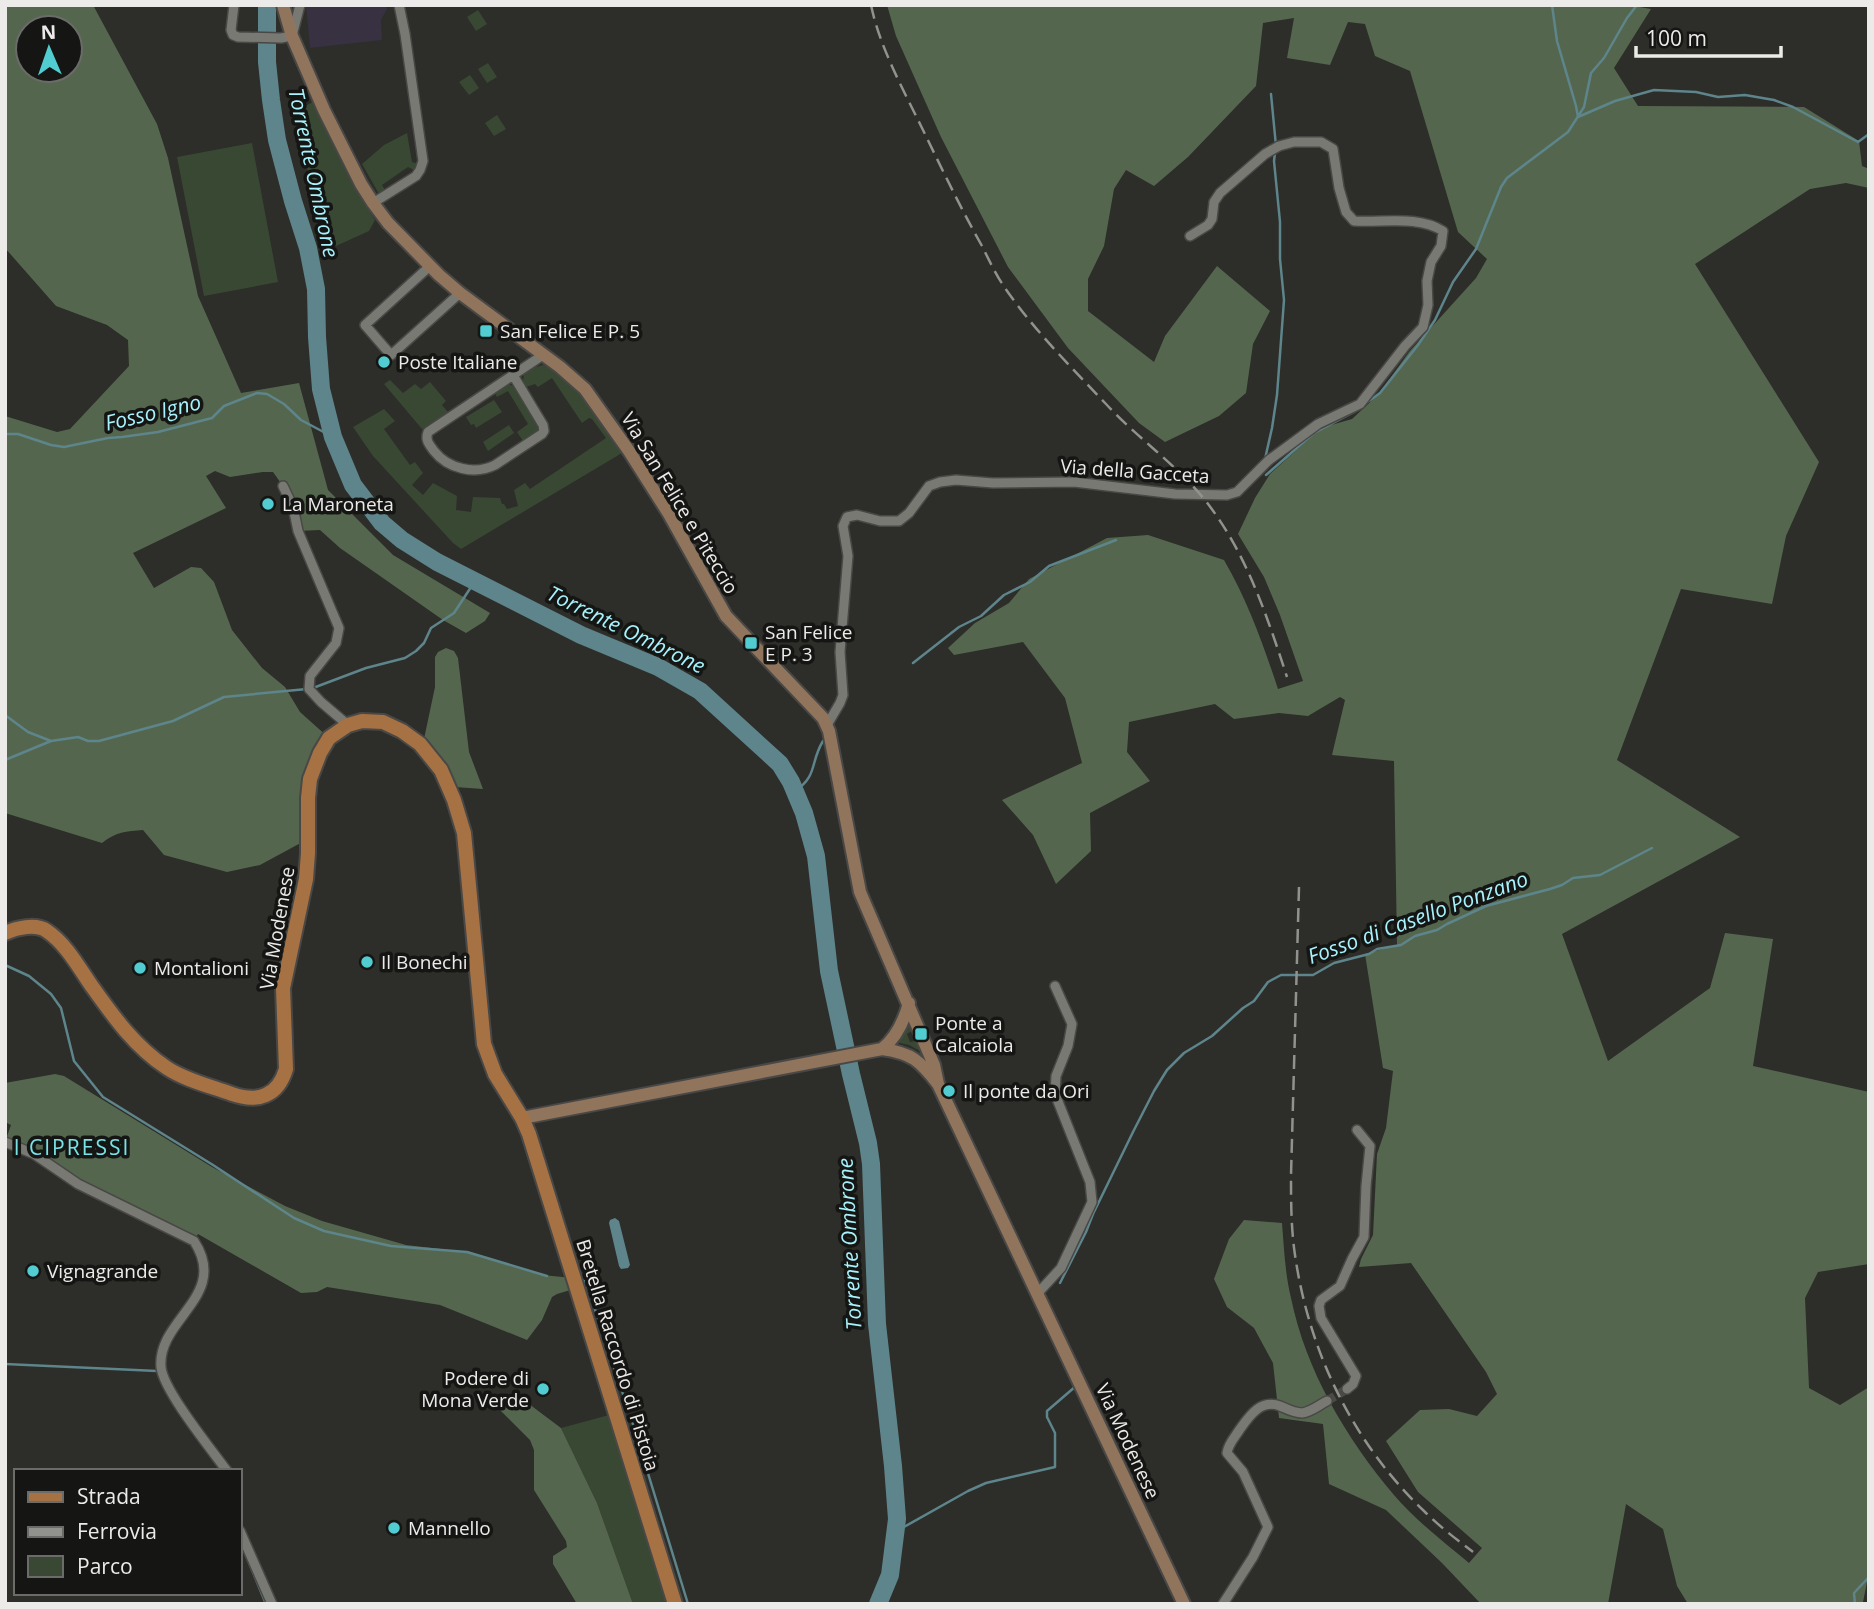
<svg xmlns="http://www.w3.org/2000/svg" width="1874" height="1609" font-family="'Open Sans',sans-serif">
  <rect width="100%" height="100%" fill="#2d2d29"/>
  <path fill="#373141" d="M306,5H385L387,9L381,20L382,40L310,48Z"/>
  <path fill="#394833" d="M478,10L487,24L476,31L467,17Z
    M488,63L497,77L487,83L478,69Z
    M470,75L479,88L469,95L459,82Z
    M313,102L349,177L375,220L369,231L325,251L295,111Z
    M497,115L506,129L494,136L485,123Z
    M407,133L412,162L419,164L416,171L408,167L382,185L385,190L383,193L379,194L362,164L384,145Z
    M252,143L278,282L204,296L177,157Z
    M543,365C567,370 612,430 622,453L461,549L453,543L373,456L353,427L384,409L395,421L384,429L410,465L415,462L423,473L412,485L423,495L433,483L457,496L456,510L471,512L473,497L500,498L502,504H504L507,509L518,506L514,490L525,483L530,489L606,438L592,419L589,418L582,423L552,378L538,387L535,384L526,387L523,381L524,374L532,368Z
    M390,380L403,393L415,384L421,389L430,382L446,401L442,405L448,412L422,429L384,384Z
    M507,384L514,386L540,427V429L523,441L517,432L528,424L508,391L497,397L494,392Z
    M494,400L502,412L476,428L474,424L471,425L466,417Z
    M509,425L514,433L488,451L483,442Z
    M909,1024L911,1025L913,1030L907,1034L910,1042L916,1041L920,1051L909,1045L896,1042Z
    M609,1415L667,1604H633L597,1503L561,1428Z"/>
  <path fill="#54674e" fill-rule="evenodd" d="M5,5H93L157,124L168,158L198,296L241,393L299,383L328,490L393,555L490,613L485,621L466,633L443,620L340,548L320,530L298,531L283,486L273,472H263L230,477L215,471L206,476L226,508L133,553L154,588L191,567L201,568L214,582L232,630L262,668L285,687L300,712L329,738L320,753L308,839L260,865L227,872L164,855L143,830C126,831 116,832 102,843L5,813V416L57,432L70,429L129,366L128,340L107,325L56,306L5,248ZM28,28H70V70H28Z
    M887,5H1628L1651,9L1614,68L1638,106L1804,107L1859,141L1862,166L1869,169V188L1846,183L1810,189L1695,264L1819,462L1786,536L1772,604L1681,589L1617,760L1740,837L1562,934L1608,1061L1710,988L1725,933L1773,939L1753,1066L1869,1092V1264L1818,1272L1805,1298L1809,1388L1840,1405L1869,1387V1572L1863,1602L1688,1604L1677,1586L1663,1529L1626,1504L1608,1604H1481L1442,1563L1386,1510L1329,1484L1323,1424L1279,1418L1273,1363L1254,1328L1227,1307L1214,1279L1229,1239L1244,1220L1282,1223C1284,1248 1285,1273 1291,1298C1306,1371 1346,1438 1394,1495C1415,1520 1444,1542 1469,1563L1482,1548L1418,1492L1386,1441L1420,1410L1449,1409L1477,1416L1497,1394L1486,1372L1411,1263L1359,1267L1361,1259L1373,1235L1377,1154L1386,1128L1393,1071L1383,1068L1365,954L1397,945L1394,761L1332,755L1345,700L1340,697L1308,716L1279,713L1234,719L1215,704L1129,722L1127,752L1150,781L1090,813L1091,851L1056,884L1033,835L1002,800L1082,763L1065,698L1023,642L954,655L948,648L975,623L1009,603L1029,579L1107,538L1148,535L1224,560C1248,601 1263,644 1278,689L1303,681L1280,615L1264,577L1238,534L1255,498L1270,474L1321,428L1352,419L1379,394L1409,352L1476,278L1487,259L1458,232L1410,71L1375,56L1365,24L1348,22L1330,65L1287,58L1294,18L1263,23L1256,86L1188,157L1154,186L1126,170L1114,189L1104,246L1088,279V311L1154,362L1165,336L1217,266L1270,311L1253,344L1246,393L1219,416L1165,442L1139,423L1068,348L1008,267L941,137L896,36Z
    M446,648L454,651L458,658L469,752L483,789L455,787C447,769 439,754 424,739L435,687V657L438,652Z
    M55,1074L64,1076L212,1167L285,1206L322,1221L406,1245L467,1252L542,1275L573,1278L577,1288L557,1294L552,1297L542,1320L527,1340L440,1305L327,1287L317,1292L301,1293L198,1234L194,1241L5,1142L11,1125L5,1122V1083Z
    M496,1400L525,1401L561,1428L597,1503L633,1604H577L553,1564V1556L567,1547L566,1541L534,1490V1450L530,1440L496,1406Z"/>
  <path fill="#5d858b" d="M615,1218L619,1221L630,1265L628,1268L621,1269L619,1266L609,1223L610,1220Z"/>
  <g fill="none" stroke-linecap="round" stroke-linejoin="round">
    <path stroke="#5d858b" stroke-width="2.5" d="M1552,5L1557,41L1576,106L1578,117
      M1271,94L1276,146
      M1578,117L1615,101L1654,90L1696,92L1718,97L1745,95L1774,100L1793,107L1858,142L1869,134
      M5,434H18L51,445L64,447L108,438L122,437L158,432L212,418L224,406L257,393L267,394L284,404L301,420L333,437
      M1265,459L1272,428L1277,395L1284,300L1280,259V222L1274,161L1275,153
      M1266,475L1314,433L1354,412L1380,393L1418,345L1435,320L1453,282L1476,249L1501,187L1507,178L1568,132L1584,107L1591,73L1604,58L1627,18L1637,5
      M913,663L959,627L981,616L1004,595L1030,582L1049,566L1116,540
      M313,688L366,668L405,658L416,651L424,643L431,628L454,613L475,581
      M5,715L28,732L51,741L78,737L88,741H99L173,721L224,697L307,689
      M5,760L51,741
      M795,791C818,776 810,762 823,741
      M5,965L29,976L51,994L61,1008L74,1061L103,1097L213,1165L294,1218L324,1231L346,1236L391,1246L467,1252L547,1276
      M581,1280L586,1282L628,1409
      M1060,1283L1086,1232L1093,1214L1133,1132L1154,1091L1167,1070L1184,1053L1212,1036L1243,1008L1254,1001L1268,982L1281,975H1313L1334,963L1369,954L1377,949L1401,945L1415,936L1437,930L1447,924L1486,906L1550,889L1562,885L1573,878L1600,875L1652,848
      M5,1364L157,1371L165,1389
      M632,1421L688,1604
      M895,1532L968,1491L986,1483L1055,1467V1433L1047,1417V1411L1076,1386
      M240,1541L266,1604
      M1855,1604L1854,1593L1869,1577"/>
    <path stroke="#5d858b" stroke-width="18" d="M267,5V62L271,100L277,140L293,201L308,248L316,289L317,337L321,389L333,437L353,485L382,523L402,540L437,562L581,635L658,667L700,691L780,764L791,782L804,813L816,856L829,971L851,1074L868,1143L871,1164L877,1324L893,1466L897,1519L890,1575L878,1604"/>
    <path stroke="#4a4a46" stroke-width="9" stroke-dasharray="9 4.5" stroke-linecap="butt" d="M1327,1401L1347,1389"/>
    <g stroke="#494846" stroke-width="12">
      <path id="street" d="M234,5L231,30L233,35L238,37L281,38L292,36L300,5
        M373,203L416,176L420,170L423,161L405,34L399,5
        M430,266L365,325L391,355L460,293
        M513,375L543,425L544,431L542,434L495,465C475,475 448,469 434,451C429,444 425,440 428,432L543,355
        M283,486L293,507L298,531L339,628L336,643L310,676L309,689L321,702L348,725
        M827,725L840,703L843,695L840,652L848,556L843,526L847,517L857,515L880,521H899L909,513L929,486L940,482L956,480L993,483L1074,482L1175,494L1227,495L1237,492L1269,460L1318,424L1360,404L1405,346L1423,327L1428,305L1427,281L1431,262L1441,246L1443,231C1417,215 1383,223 1354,221L1346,212L1339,188L1333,149L1321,142H1294L1279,146L1265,154L1220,193L1214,202L1212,219L1208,225L1190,236
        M5,1142L34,1154L78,1184L194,1241C230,1296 157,1319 161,1367C163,1390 211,1449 227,1471
        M1037,1294L1061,1268L1092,1202L1090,1182L1055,1094L1056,1076L1068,1046L1072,1024L1055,986
        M1347,1389L1353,1384L1356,1376L1321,1318L1319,1306L1321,1300L1340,1286L1352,1259L1364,1237L1366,1186L1370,1146L1357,1130
        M240,1531L272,1604
        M1223,1604L1253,1557L1268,1527L1243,1472L1227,1453C1228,1444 1235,1437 1240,1429C1250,1415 1261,1399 1280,1406C1287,1409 1294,1413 1302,1413C1311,1412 1319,1405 1327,1401"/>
    </g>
    <g stroke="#494846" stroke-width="16">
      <path id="secondary" d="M283,5L292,36L324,110L361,184L373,203L388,223L439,275L460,293L560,367L585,389L629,451L669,514L726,616L823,718L829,731L860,892L934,1065L938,1084
        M882,1049C896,1038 904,1021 909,1003
        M522,1118L882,1049C912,1053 920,1061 938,1084L1184,1604"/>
    </g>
    <g stroke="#494846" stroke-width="18">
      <path id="primary" d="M5,933C16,928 36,923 47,931C66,944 78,966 91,985C113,1016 134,1046 167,1068C185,1080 210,1086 232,1094C258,1103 278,1096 286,1069L283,988L306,879L308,853V798L310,779L320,753L329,738L348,725L362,721L383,722L402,731L420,744L441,770L454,800L464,833L484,1044L495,1074L522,1118L529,1134L675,1604"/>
    </g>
    <use href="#street" stroke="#797974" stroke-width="9"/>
    <use href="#secondary" stroke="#90755c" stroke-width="12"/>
    <use href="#primary" stroke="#a77243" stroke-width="14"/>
    <path stroke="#91918e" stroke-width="2.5" stroke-dasharray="14 7" stroke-linecap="butt" d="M871,5C880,48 903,89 922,128C941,167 960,207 982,246C989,260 996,275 1005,288C1034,330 1071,367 1106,404C1139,440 1182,468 1211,508C1248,558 1268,619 1287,677
      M1299,887L1291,1175C1291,1201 1291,1228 1295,1255C1309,1352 1353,1443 1424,1511C1439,1526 1456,1539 1473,1552"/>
  </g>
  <g fill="#51ccd1" stroke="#151513" stroke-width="2.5">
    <rect x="479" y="324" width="14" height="14" rx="3.5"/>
    <circle cx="384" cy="362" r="7"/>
    <circle cx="268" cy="504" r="7"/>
    <rect x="744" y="636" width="14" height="14" rx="3.5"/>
    <circle cx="367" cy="962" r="7"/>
    <circle cx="140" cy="968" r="7"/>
    <rect x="914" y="1027" width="14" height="14" rx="3.5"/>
    <circle cx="949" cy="1091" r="7"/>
    <circle cx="33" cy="1271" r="7"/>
    <circle cx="543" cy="1389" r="7"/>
    <circle cx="394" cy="1528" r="7"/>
  </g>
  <g text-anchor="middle" stroke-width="7" stroke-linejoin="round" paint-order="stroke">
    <g font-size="19" fill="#ecebe9" stroke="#151513" text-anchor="start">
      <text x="500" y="338">San Felice E P. 5</text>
      <text x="398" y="369">Poste Italiane</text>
      <text x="282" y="511">La Maroneta</text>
      <text x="765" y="639">San Felice<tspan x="765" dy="22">E P. 3</tspan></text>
      <text x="381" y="969">Il Bonechi</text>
      <text x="154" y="975">Montalioni</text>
      <text x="935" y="1030">Ponte a<tspan x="935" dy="22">Calcaiola</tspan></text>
      <text x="963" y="1098">Il ponte da Ori</text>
      <text x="47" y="1278">Vignagrande</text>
      <text x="529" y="1385" text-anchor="end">Podere di<tspan x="529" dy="22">Mona Verde</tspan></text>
      <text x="408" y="1535">Mannello</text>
    </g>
    <g font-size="19" fill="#ecebe9" stroke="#151513">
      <text transform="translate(1135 471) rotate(4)" y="7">Via della Gacceta</text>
      <text transform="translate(680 503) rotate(59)" y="7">Via San Felice e Piteccio</text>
      <text transform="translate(277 928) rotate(-80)" y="7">Via Modenese</text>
      <text transform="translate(618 1355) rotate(73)" y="7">Bretella Raccordo di Pistoia</text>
      <text transform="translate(1128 1441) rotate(65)" y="7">Via Modenese</text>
    </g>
    <g font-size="21" font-style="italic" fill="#a7f2fc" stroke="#151513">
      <text transform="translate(313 173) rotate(78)" y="7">Torrente Ombrone</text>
      <text transform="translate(153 413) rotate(-13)" y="7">Fosso Igno</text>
      <text transform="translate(626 630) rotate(26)" y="7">Torrente Ombrone</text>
      <text transform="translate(1418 918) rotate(-20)" y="7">Fosso di Casello Ponzano</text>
      <text transform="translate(850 1244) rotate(-93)" y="7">Torrente Ombrone</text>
    </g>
    <g font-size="21" letter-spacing="2" fill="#77e3e7" stroke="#151513">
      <text x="72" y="1155">I CIPRESSI</text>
    </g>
  </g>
  <rect width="1874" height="1609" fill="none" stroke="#ecebe9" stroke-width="14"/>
  <rect x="14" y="1469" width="228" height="126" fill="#151513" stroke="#6b6b69" stroke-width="2"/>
  <rect x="28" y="1492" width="35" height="10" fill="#a77243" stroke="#6b6b69" stroke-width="2"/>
  <text x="77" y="1504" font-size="21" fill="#ecebe9">Strada</text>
  <rect x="28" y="1527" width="35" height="10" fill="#91918e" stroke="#6b6b69" stroke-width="2"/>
  <text x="77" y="1539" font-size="21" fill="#ecebe9">Ferrovia</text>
  <rect x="28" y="1556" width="35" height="21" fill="#394833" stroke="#6b6b69" stroke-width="2"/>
  <text x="77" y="1574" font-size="21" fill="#ecebe9">Parco</text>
  <g transform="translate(49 49) rotate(358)"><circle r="33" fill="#151513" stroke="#6b6b69" stroke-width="2"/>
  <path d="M0-5L12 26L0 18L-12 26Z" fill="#51ccd1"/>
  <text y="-10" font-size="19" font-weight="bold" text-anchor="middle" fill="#ecebe9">N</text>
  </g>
  <path d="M1636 46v10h145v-10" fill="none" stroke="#ecebe9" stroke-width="3.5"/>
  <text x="1646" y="46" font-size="21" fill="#ecebe9" stroke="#151513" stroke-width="5" paint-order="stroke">100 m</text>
</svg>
